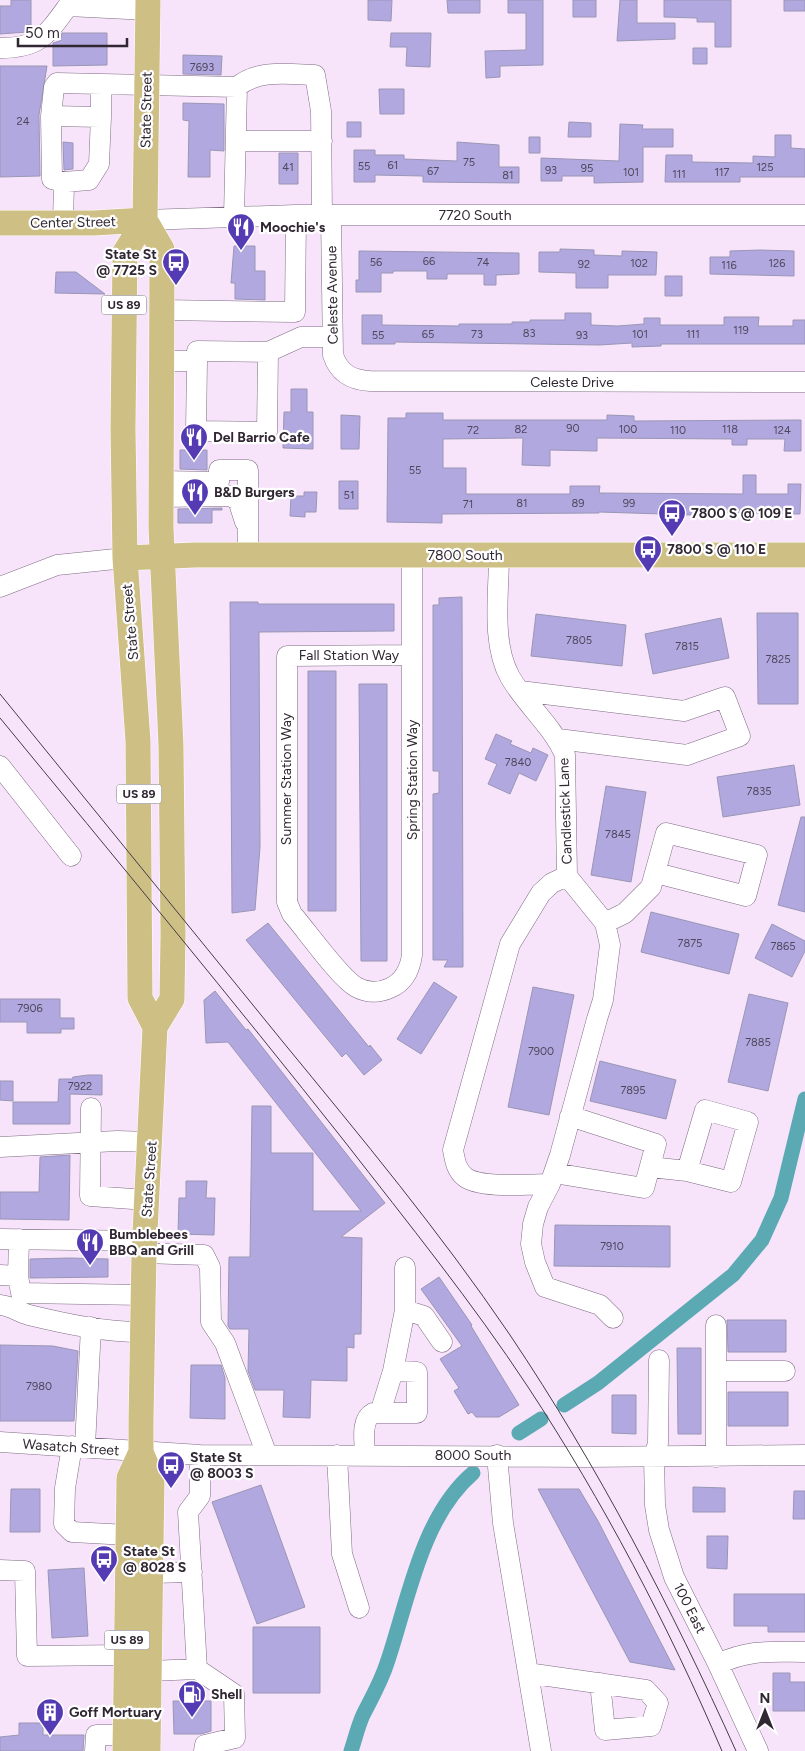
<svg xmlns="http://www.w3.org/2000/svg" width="805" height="1751" font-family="Figtree,sans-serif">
  <rect width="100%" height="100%" fill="#f7e4fb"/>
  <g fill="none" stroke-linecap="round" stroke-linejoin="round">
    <path stroke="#5ba9b3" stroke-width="15" d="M564,1405L598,1383L733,1275L762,1240L781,1198L805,1099
      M519,1433L541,1419
      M351,1751C355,1739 358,1726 363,1715C372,1697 381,1682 387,1663C408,1602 421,1517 473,1473"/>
  </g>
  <path fill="#b1a8df" stroke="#9a96b5" d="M11,0H31V25H27V32L0,34V6H11Z
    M368,0H392L391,21L368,20Z
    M447,0H480V13H448Z
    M508,0H543V65L500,66V77L486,78L485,51L526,50V13H508Z
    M573,0H596V17H573Z
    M620,0H637V23H675V39L617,41Z
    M664,0H731V47H715V22H697V18L664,17Z
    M784,0H805V11H784Z
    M62,33H107V65L53,66V43L60,41Z
    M391,33H431L430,67L406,66L407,47H390Z
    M693,48H707V64H693Z
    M183,55L222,56L221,75L183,74Z
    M0,66H47L39,115L40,176L0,177Z
    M379,89H404V114H380Z
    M183,103L224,104V151L210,150V177H188L189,121L183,120Z
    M347,122H361V137H347Z
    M569,122L591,123V137H568Z
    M620,124L643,125L642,129H673V147H643V182L594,183V176H562V181H541V158L619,161Z
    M775,135H791V148L805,149V177H740V182H665L666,155H692V162L753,163V156L775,157Z
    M529,137H540V153H529Z
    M63,142L73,143V169L64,170Z
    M457,142L499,145V167H519V183L423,182V176L375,175V182H354V150H375V155H404V159L457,161Z
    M279,153H298V184H279Z
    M234,246H255V271H265V300L235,299V283H231Z
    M560,249L594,250V255L622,256V251L657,252L656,275H608V288H576V273L539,272V252H560Z
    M760,250L794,251V276L710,274V257H730V251Z
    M359,251L519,253V274L496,275V285H484V274H447V279H427V271H393V273H381V292H356V280H359Z
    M56,272H76L105,294L55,293Z
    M665,276H682V296H665Z
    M565,313H591V325L618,326L644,324V318H660V325H724V317H759L758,326H793V320H805V344H661V346L632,347V343L599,345L395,342V344H362V315H382V325L459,326V324H512V322H530V320H565Z
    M291,389H307V412H313V449L283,448L284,412H291Z
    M406,413H443V420H607V415L634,416V421L801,420V451H784L785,439H747V445H732V439L597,438V451L550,450V466L522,465L523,438L443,439V468H466V494H570V486H600L599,493L743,494V475H756V494H788V484H801L800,514L694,512V515L599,512V513L442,514V523L387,522L388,418H406Z
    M341,415L360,416L359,449H341Z
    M180,450H207V470L180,469Z
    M339,481H358V509H339Z
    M304,492H317L316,512H305V517L290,516L291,496H304Z
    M222,508V510H212V523H178V509Z
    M462,597L463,967H444L448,960H433V794L439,793V771H433V605H439V598Z
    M230,602H258V604H394V631L259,632L260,847L255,910L232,913Z
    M757,613H798V704H758Z
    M536,614L626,625L622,666L531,656Z
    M721,618L729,658L653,674L645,634Z
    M308,671H336V911H308Z
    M359,684H387V961H361Z
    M496,734L512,741L510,744L531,753L533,748L548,755L536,781L519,773L510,794L488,784L497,764L485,759Z
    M794,765L800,805L723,817L717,777Z
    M606,786L646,792L631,882L591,875Z
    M801,817H805V912L778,905Z
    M651,912L739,934L729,974L641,952Z
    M268,923L369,1047L370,1045L382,1060L364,1075L346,1053L342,1057L246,940Z
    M772,924L805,941V951L792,977L755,958Z
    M434,982L457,997L421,1054L397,1039Z
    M533,987L574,995L549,1115L508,1107Z
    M215,991L246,1030L248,1029L385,1203L341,1237L362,1238L361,1334H354V1348L347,1347V1381L311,1380L310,1418L283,1417L284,1390H255L248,1371L249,1329H230L228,1326L229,1257H250L252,1106H271V1153H313V1211H361L228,1042L206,1043L204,1000Z
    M749,994L788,1003L768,1091L728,1082Z
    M0,999H60V1018H74V1029H61V1033H27V1022H0Z
    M600,1061L676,1080L666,1119L590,1101Z
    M88,1075H102V1095L70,1094V1124H13V1102H58L59,1079H72L73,1077Z
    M0,1081H13V1101L0,1100Z
    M70,1155L69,1220L0,1219V1192H39L40,1157Z
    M186,1181H207L206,1198H215L214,1235L178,1234L179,1198H186Z
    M555,1225L670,1226V1267L554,1266Z
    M69,1258L108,1259V1277L30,1278V1259Z
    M439,1277L472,1325L471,1326L519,1405L499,1417H476L472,1412L468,1414L454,1391L459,1388L440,1359L462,1346L421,1289Z
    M727,1320H786V1352H728Z
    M0,1345L53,1346L78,1351L74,1421H0Z
    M677,1348H701V1434H678Z
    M191,1365H221L225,1378V1419L190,1418Z
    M728,1392H788V1426H728Z
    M612,1395H636V1434L612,1433Z
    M261,1485L305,1607L257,1624L212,1502Z
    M693,1487L725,1488V1512H693Z
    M11,1489H40V1532H10Z
    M538,1489H579L598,1521L675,1670L630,1662Z
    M794,1491H805V1519H793Z
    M707,1536H728L727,1569L707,1568Z
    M84,1568L88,1636L52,1638L48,1570Z
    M734,1594H805V1632H768V1626H734Z
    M253,1627H320V1693H253Z
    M773,1673H790V1682H805V1711H773Z
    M173,1701H211V1731L201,1734H174Z
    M19,1723H43V1735H84L83,1751H0V1737L19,1735Z"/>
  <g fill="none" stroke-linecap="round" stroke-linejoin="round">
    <g stroke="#7f6a83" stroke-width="21">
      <path id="minor" d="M68,6L148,10
        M0,48C39,48 46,36 68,6
        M101,84V117L51,116L54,87L57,83L237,87L234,216
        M237,87C258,69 289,74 315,75L321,111L322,215
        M51,116L52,179L64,182L89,180L99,164L101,117
        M236,141H322
        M331,215L333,355C339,373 351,380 370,381L805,382
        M145,220L296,215H805
        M63,223L64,182
        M162,310L295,312L296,215
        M268,352L301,337H332
        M162,361H197L196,431L267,432L268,352L197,351V361
        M161,481L219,482V470H248V556
        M161,497L230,496L238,500L245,522
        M499,556C499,593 491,643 510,677C526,705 552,725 565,755L567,876
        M0,587L57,565L125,558
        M412,655L287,656V902L292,914C307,931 339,977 356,987C367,993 379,993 390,988C404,982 410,969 412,955V555
        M520,691L684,711L725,697L740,736L687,755L558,739
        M0,766L71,856
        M567,876L605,923L610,945L603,1000L597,1019L560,1155L550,1184L538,1207L533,1224L531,1244L535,1262L545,1287L600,1305L613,1318
        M605,923L625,913L651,887L666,833L757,855L746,896L656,873
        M91,1108L90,1196L147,1200
        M0,1147L117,1141L151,1142
        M650,1167L687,1171L731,1182L748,1122L705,1110L687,1171
        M554,1173L644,1188L656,1144L570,1116
        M550,1184C530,1184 480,1189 465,1177C456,1170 455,1160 453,1150L510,944L541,893L552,883L567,876
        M0,1239L145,1241
        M19,1239L18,1276L21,1293
        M144,1253L204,1255L210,1267L211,1322L225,1343L267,1455
        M0,1275L18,1276
        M21,1293L143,1295
        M0,1305C12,1306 18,1312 29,1315C66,1324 104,1332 142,1332
        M405,1310L424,1316L442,1342
        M716,1325V1457
        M659,1360L658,1443L654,1457L655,1505L659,1530L674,1577L718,1664L758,1751
        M393,1371L405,1310V1267
        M716,1371H785
        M0,1442L200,1455L585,1457L805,1455
        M72,1446L65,1488L64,1524L72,1532L128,1535
        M85,1446L91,1327
        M200,1455V1496L188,1512L197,1669L234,1694L235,1738L205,1745L204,1751
        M337,1455L342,1554L359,1608
        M365,1455C365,1442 360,1420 373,1413H417V1372L393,1371L380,1413
        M497,1455L503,1523L541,1751
        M0,1570L25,1571L27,1656L127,1655
        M151,1573L192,1572
        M718,1664C750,1649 771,1652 805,1652
        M150,1671L197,1669
        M528,1674H534L646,1690L658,1703L651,1726L605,1730L600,1683
        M95,1751L96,1735H125"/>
    </g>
    <g stroke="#fff" stroke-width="26">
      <path id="major" d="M148,0L145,220L162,249L161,527L171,746L173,935L172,999L155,1027
        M145,220L125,252L123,429L125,558L138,741L140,998L155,1027L144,1253L141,1421V1452L152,1478L148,1751
        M0,223H94L145,220
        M125,558L195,555H805
        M125,1751L129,1478L141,1452"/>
    </g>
    <use href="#minor" stroke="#fff" stroke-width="20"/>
    <use href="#major" stroke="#cebf85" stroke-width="25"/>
    <path stroke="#453b47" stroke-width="1" d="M0,694C94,810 189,926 283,1042C361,1137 440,1232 510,1335C598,1466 671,1607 736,1751
      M0,718C116,859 232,999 345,1142C408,1223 472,1302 528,1387C603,1501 668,1625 722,1751"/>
  </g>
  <defs>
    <g id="restaurant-pin" transform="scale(1.4375)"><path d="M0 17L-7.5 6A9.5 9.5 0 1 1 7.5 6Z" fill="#543bb3" stroke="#fff"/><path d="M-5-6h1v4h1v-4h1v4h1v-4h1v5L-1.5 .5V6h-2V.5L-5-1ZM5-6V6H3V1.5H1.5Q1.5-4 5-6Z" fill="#fff"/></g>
    <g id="bus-pin" transform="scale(1.4375)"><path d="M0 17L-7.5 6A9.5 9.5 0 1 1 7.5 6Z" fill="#543bb3" stroke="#fff"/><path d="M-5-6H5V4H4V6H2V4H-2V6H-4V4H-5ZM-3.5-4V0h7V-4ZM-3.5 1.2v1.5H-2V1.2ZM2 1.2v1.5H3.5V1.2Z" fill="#fff"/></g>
    <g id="fuel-pin" transform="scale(1.4375)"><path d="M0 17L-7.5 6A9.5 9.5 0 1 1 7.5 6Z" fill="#543bb3" stroke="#fff"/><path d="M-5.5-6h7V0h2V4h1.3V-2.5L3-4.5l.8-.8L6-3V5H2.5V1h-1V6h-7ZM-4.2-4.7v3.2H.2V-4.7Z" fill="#fff"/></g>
    <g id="building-pin" transform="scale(1.4375)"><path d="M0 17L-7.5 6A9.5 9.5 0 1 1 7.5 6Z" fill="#543bb3" stroke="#fff"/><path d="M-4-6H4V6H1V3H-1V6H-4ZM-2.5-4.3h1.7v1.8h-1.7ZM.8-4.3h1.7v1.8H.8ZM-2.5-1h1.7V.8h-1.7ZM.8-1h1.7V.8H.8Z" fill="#fff"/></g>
  </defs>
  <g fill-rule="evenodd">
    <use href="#restaurant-pin" x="241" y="227"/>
    <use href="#bus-pin" x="176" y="262"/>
    <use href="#restaurant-pin" x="194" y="437"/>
    <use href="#restaurant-pin" x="195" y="492"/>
    <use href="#bus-pin" x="672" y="513"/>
    <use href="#bus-pin" x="648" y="549"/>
    <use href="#restaurant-pin" x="90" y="1242"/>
    <use href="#bus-pin" x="171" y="1465"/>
    <use href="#bus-pin" x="104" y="1559"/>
    <use href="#fuel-pin" x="192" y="1694"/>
    <use href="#building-pin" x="50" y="1712"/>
  </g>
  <g text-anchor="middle" stroke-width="4.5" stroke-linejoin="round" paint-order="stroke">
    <g font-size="11" fill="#50475d">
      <text x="202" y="71">7693</text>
      <text x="23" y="125">24</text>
      <text x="469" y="166">75</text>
      <text x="393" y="169">61</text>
      <text x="364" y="170">55</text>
      <text x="288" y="171">41</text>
      <text x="765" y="171">125</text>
      <text x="587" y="172">95</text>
      <text x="551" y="174">93</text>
      <text x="433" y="175">67</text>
      <text x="631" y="176">101</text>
      <text x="722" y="176">117</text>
      <text x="679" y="178">111</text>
      <text x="508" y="179">81</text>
      <text x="429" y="265">66</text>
      <text x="376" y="266">56</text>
      <text x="483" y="266">74</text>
      <text x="639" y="267">102</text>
      <text x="777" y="267">126</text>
      <text x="584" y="268">92</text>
      <text x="729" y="269">116</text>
      <text x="741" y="334">119</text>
      <text x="529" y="337">83</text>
      <text x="428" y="338">65</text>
      <text x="477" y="338">73</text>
      <text x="640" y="338">101</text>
      <text x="693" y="338">111</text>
      <text x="378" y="339">55</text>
      <text x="582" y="339">93</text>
      <text x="573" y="432">90</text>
      <text x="521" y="433">82</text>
      <text x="628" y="433">100</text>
      <text x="730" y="433">118</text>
      <text x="473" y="434">72</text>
      <text x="678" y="434">110</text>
      <text x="782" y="434">124</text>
      <text x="415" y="474">55</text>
      <text x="349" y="499">51</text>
      <text x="522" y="507">81</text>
      <text x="578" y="507">89</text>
      <text x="629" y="507">99</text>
      <text x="468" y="508">71</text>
      <text x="579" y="644">7805</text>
      <text x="687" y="650">7815</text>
      <text x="778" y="663">7825</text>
      <text x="518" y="766">7840</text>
      <text x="759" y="795">7835</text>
      <text x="618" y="838">7845</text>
      <text x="690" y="947">7875</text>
      <text x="783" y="950">7865</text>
      <text x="30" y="1012">7906</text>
      <text x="758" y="1046">7885</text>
      <text x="541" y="1055">7900</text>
      <text x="80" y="1090">7922</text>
      <text x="633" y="1094">7895</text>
      <text x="612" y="1250">7910</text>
      <text x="39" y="1390">7980</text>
    </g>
    <g fill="#fff" stroke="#6e6870" stroke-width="1">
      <rect x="101.5" y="295.5" width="45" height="19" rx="4"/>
      <rect x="116.5" y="784.5" width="45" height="19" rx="4"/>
      <rect x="104.5" y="1630.5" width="45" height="19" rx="4"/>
    </g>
    <g font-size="12" font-weight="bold" fill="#302732">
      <text x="124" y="309">US 89</text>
      <text x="139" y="798">US 89</text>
      <text x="127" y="1644">US 89</text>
    </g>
    <g font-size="14" fill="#302732" stroke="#fff">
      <text transform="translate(146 110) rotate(-89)" y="5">State Street</text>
      <text x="475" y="220">7720 South</text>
      <text transform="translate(73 222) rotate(-1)" y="5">Center Street</text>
      <text transform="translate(332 295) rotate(-91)" y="5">Celeste Avenue</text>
      <text x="572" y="387">Celeste Drive</text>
      <text x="465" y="560">7800 South</text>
      <text transform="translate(130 622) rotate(-95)" y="5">State Street</text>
      <text x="349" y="660">Fall Station Way</text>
      <text transform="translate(286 779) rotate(-90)" y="5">Summer Station Way</text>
      <text transform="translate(412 780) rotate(-90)" y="5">Spring Station Way</text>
      <text transform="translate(565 811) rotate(-92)" y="5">Candlestick Lane</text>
      <text transform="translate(149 1179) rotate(-86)" y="5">State Street</text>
      <text transform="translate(71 1447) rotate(4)" y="5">Wasatch Street</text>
      <text x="473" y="1460">8000 South</text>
      <text transform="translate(690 1608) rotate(63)" y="5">100 East</text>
    </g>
    <g font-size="14" font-weight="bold" fill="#302732" stroke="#fff" text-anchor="start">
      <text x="260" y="232">Moochie's</text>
      <text x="157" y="259" text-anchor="end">State St<tspan x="157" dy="16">@ 7725 S</tspan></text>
      <text x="213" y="442">Del Barrio Cafe</text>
      <text x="214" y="497">B&amp;D Burgers</text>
      <text x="691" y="518">7800 S @ 109 E</text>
      <text x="667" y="554">7800 S @ 110 E</text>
      <text x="109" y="1239">Bumblebees<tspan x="109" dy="16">BBQ and Grill</tspan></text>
      <text x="190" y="1462">State St<tspan x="190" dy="16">@ 8003 S</tspan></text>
      <text x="123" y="1556">State St<tspan x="123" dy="16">@ 8028 S</tspan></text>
      <text x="211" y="1699">Shell</text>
      <text x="69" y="1717">Goff Mortuary</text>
    </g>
  </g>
  <g transform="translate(765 1711)" stroke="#ffffff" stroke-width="4" paint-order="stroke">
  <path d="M0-4L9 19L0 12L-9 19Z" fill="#302732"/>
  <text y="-8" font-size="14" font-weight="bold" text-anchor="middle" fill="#302732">N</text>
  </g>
  <path d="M18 38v8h109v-8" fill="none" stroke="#302732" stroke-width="2.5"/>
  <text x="25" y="38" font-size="15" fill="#302732" stroke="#ffffff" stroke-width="4" paint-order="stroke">50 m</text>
</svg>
